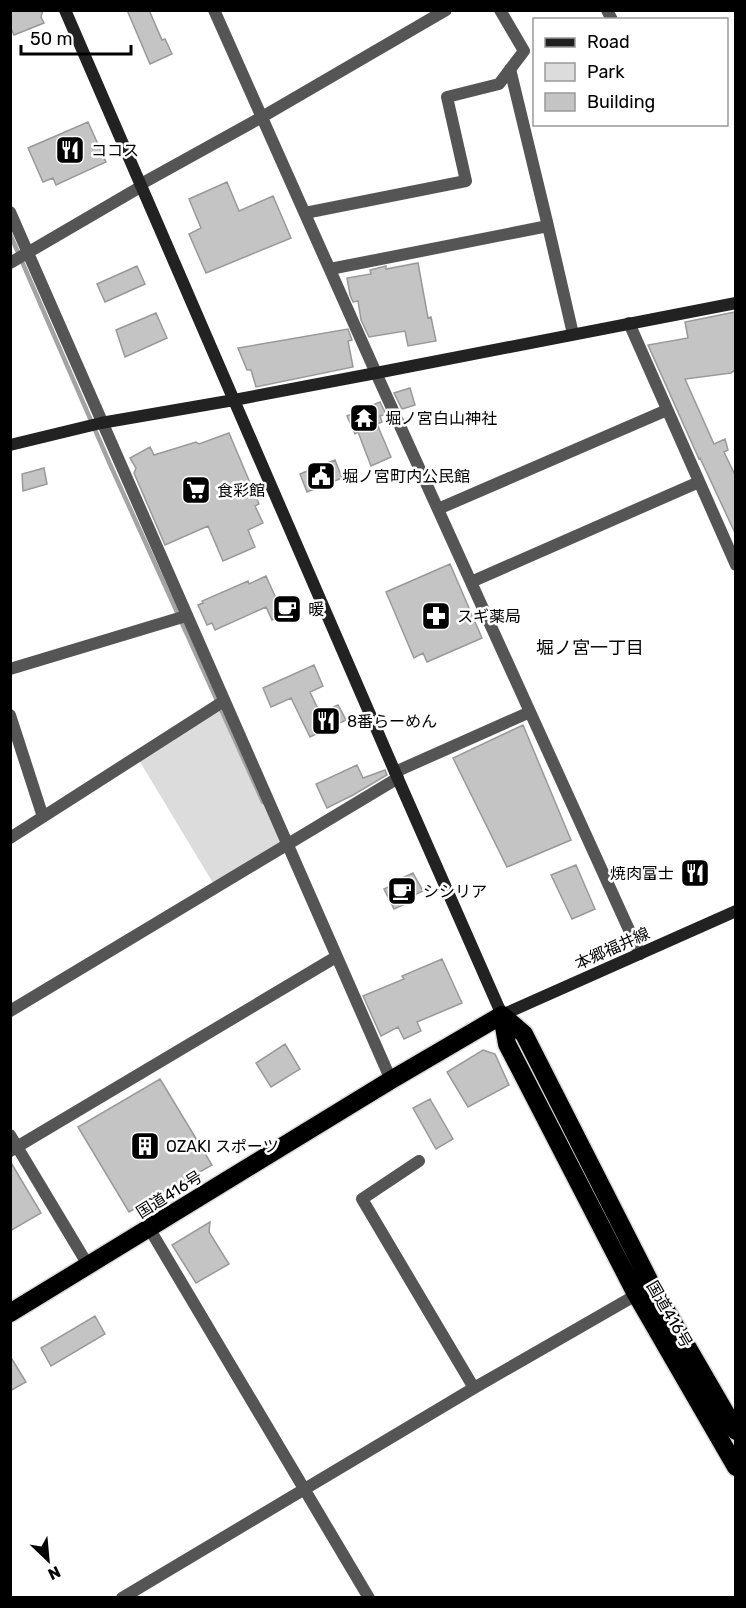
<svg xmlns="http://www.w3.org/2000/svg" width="746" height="1608" font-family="Rubik,'Noto Sans JP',sans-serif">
  <rect width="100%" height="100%" fill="#fff"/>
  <path fill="#dcdcdc" d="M224,701L287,845L216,888L137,757Z"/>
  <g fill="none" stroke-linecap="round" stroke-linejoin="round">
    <path stroke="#a3a3a3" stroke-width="4.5" d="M10,234L109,462L263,802"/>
  </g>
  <path fill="#c4c4c4" stroke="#999" stroke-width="1.5" d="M10,10H43L41,17L44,23L14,35L10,26Z
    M127,10H149L162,40L165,39L172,54L150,64Z
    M88,122L106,162L56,185L53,178L43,182L28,148Z
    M227,182L239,211L273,196L291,238L206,273L189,234L201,228L189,199Z
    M418,263L428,318L431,317L436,341L408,346L405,331L369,337L361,320L358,301L353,302L350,295L347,278L371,274L370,270L386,266V269Z
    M137,266L145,284L105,302L97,284Z
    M735,312V370L731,373L685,379L714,444L725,439L728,450L724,452L735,475V533L700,458L699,459L648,345L688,338L685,322Z
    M156,313L167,338L125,357L116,330Z
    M348,329L352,340L348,341L353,367L256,387L251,370H247L238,348Z
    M410,388L415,405L402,409L394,393Z
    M380,402L386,414L380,416L382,422L377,424L391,457L371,466L358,432L355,434L347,416Z
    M229,433L259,504L255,506L263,523L248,530L255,547L223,561L208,526L165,545L134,473L136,468L130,458L150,447L154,455L196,442L199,444Z
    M335,460L342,478L307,492L300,474Z
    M44,468L47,484L23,491L22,474Z
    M450,564L482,638L427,662L423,653L414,658L386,592Z
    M266,576L279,605L294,598L298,610L280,618L279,617L272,620L266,607L215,630L212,623L207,625L198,605L203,603L202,601L248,581L249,584Z
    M314,665L323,686L310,692L320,713L338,705L346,720L310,737L291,698L271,707L263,688Z
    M523,725L571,840L507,867L453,758Z
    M357,765L363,778L385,770L387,775L353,795L327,808L316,784Z
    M576,865L595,909L572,919L551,875Z
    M413,873L423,891L404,900L405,904L394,909L384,889L390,886L389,884Z
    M442,959L462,1003L417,1022L421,1031L404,1039L398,1027L381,1036L363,996L404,979L402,976Z
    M285,1044L300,1069L271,1087L256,1063Z
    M483,1050L495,1054L509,1085L468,1107L447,1072Z
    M160,1079L212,1165L129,1212L78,1127Z
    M430,1099L453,1139L436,1149L413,1108Z
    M10,1161L41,1213L10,1231Z
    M210,1222L209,1232L229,1264L196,1283L172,1245Z
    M95,1316L105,1334L51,1366L41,1348Z
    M10,1356L26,1382L10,1391Z"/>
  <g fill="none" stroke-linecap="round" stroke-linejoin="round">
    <g stroke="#dbdbdb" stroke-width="21">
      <path id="highway" d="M502,1015L507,1044L636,1294L736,1467
        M502,1015L524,1034L652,1286L736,1431
        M10,1313L391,1080L502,1015"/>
    </g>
    <path stroke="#555" stroke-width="12" d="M214,10L376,373L640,954
      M607,10L612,20
      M141,184L262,117L446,10
      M10,212L391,1080
      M305,213L466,181L447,97L499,84L524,51L500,10
      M548,226L573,334
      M10,263L142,186
      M330,269L548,226L510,69
      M629,323L736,565
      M438,509L667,410
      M471,582L699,482
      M10,669L186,616
      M10,715L43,817
      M395,772L530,712
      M10,838L224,701
      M10,1011L398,778
      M10,1135L88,1265
      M10,1151L336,957
      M419,1161L362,1199L474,1388
      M149,1228L369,1598
      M122,1598L474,1388L643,1291"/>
    <path stroke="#222" stroke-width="12" d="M65,10L395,772L502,1015L736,911
      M10,445L101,423L234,400L376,373L736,303"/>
    <use href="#highway" stroke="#000" stroke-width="18"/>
  </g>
  <defs>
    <g id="restaurant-square" transform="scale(1.5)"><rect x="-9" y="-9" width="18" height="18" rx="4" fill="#000" stroke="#fff"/><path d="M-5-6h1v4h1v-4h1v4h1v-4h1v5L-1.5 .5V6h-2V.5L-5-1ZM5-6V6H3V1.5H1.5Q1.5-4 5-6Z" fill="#fff"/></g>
    <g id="temple-square" transform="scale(1.5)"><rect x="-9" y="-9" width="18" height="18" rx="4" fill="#000" stroke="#fff"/><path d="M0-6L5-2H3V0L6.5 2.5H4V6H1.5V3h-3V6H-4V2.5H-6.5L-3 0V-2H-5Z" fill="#fff"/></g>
    <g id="civic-square" transform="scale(1.5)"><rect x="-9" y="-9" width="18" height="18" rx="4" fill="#000" stroke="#fff"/><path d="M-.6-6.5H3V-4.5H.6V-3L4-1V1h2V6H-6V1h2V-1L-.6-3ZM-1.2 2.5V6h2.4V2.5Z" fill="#fff"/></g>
    <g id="supermarket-square" transform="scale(1.5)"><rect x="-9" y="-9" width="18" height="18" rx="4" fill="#000" stroke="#fff"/><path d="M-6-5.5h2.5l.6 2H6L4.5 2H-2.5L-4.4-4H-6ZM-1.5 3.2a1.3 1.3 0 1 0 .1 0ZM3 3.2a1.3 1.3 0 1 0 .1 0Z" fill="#fff"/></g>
    <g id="cafe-square" transform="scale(1.5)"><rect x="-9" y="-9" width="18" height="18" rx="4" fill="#000" stroke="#fff"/><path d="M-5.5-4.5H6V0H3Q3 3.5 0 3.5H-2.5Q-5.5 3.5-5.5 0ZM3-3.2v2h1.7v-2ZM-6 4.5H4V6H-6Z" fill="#fff"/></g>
    <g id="pharmacy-square" transform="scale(1.5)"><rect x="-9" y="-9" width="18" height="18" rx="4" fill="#000" stroke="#fff"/><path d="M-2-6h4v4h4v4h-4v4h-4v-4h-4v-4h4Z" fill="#fff"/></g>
    <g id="building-square" transform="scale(1.5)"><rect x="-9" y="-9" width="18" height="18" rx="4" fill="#000" stroke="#fff"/><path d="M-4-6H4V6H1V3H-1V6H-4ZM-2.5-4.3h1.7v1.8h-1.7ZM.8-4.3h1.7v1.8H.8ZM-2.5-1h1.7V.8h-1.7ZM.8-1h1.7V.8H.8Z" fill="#fff"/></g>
  </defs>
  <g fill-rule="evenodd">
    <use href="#restaurant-square" x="70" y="150"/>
    <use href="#temple-square" x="364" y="418"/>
    <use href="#civic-square" x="321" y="476"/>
    <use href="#supermarket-square" x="196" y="490"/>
    <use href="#cafe-square" x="287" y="609"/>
    <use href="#pharmacy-square" x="436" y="616"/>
    <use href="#restaurant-square" x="326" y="721"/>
    <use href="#restaurant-square" x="695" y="873"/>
    <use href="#cafe-square" x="402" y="891"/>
    <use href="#building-square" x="145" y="1146"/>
  </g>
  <g text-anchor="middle" stroke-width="5" stroke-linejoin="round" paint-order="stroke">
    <g font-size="16" fill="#000" stroke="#fff" text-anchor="start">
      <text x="91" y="156">ココス</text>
      <text x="385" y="424">堀ノ宮白山神社</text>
      <text x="342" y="482">堀ノ宮町内公民館</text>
      <text x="217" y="496">食彩館</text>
      <text x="308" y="615">暖</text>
      <text x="457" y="622">スギ薬局</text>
      <text x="347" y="727">8番らーめん</text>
      <text x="674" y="879" text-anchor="end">焼肉富士</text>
      <text x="423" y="897">シシリア</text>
      <text x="166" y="1152">OZAKI スポーツ</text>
    </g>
    <g font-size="16" fill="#000" stroke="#fff">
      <text transform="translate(612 948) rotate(-24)" y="6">本郷福井線</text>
      <text transform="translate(169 1194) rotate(-32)" y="6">国道416号</text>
      <text transform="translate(670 1314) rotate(60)" y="6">国道416号</text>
    </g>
    <g font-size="18" fill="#000" stroke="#fff">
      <text x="590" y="654">堀ノ宮一丁目</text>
    </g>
  </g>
  <rect width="746" height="1608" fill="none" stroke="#000000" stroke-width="24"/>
  <rect x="533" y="18" width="195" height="108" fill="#ffffff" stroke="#999999" stroke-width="1.5"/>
  <rect x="545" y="38" width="30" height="9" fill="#222222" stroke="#999999" stroke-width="1.5"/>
  <text x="587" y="48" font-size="18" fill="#000000">Road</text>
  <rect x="545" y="63" width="30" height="18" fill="#dcdcdc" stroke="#999999" stroke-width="1.5"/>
  <text x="587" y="78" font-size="18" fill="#000000">Park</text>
  <rect x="545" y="93" width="30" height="18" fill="#c4c4c4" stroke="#999999" stroke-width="1.5"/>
  <text x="587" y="108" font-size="18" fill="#000000">Building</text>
  <g transform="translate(48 1560) rotate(154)" stroke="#ffffff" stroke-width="4.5" paint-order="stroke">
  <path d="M0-4.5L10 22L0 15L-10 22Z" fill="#000000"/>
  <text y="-9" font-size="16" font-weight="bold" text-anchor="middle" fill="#000000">N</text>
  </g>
  <path d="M21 45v9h110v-9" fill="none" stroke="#000000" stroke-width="3"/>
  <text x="30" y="45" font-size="18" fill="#000000" stroke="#ffffff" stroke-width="4.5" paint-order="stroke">50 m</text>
</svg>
